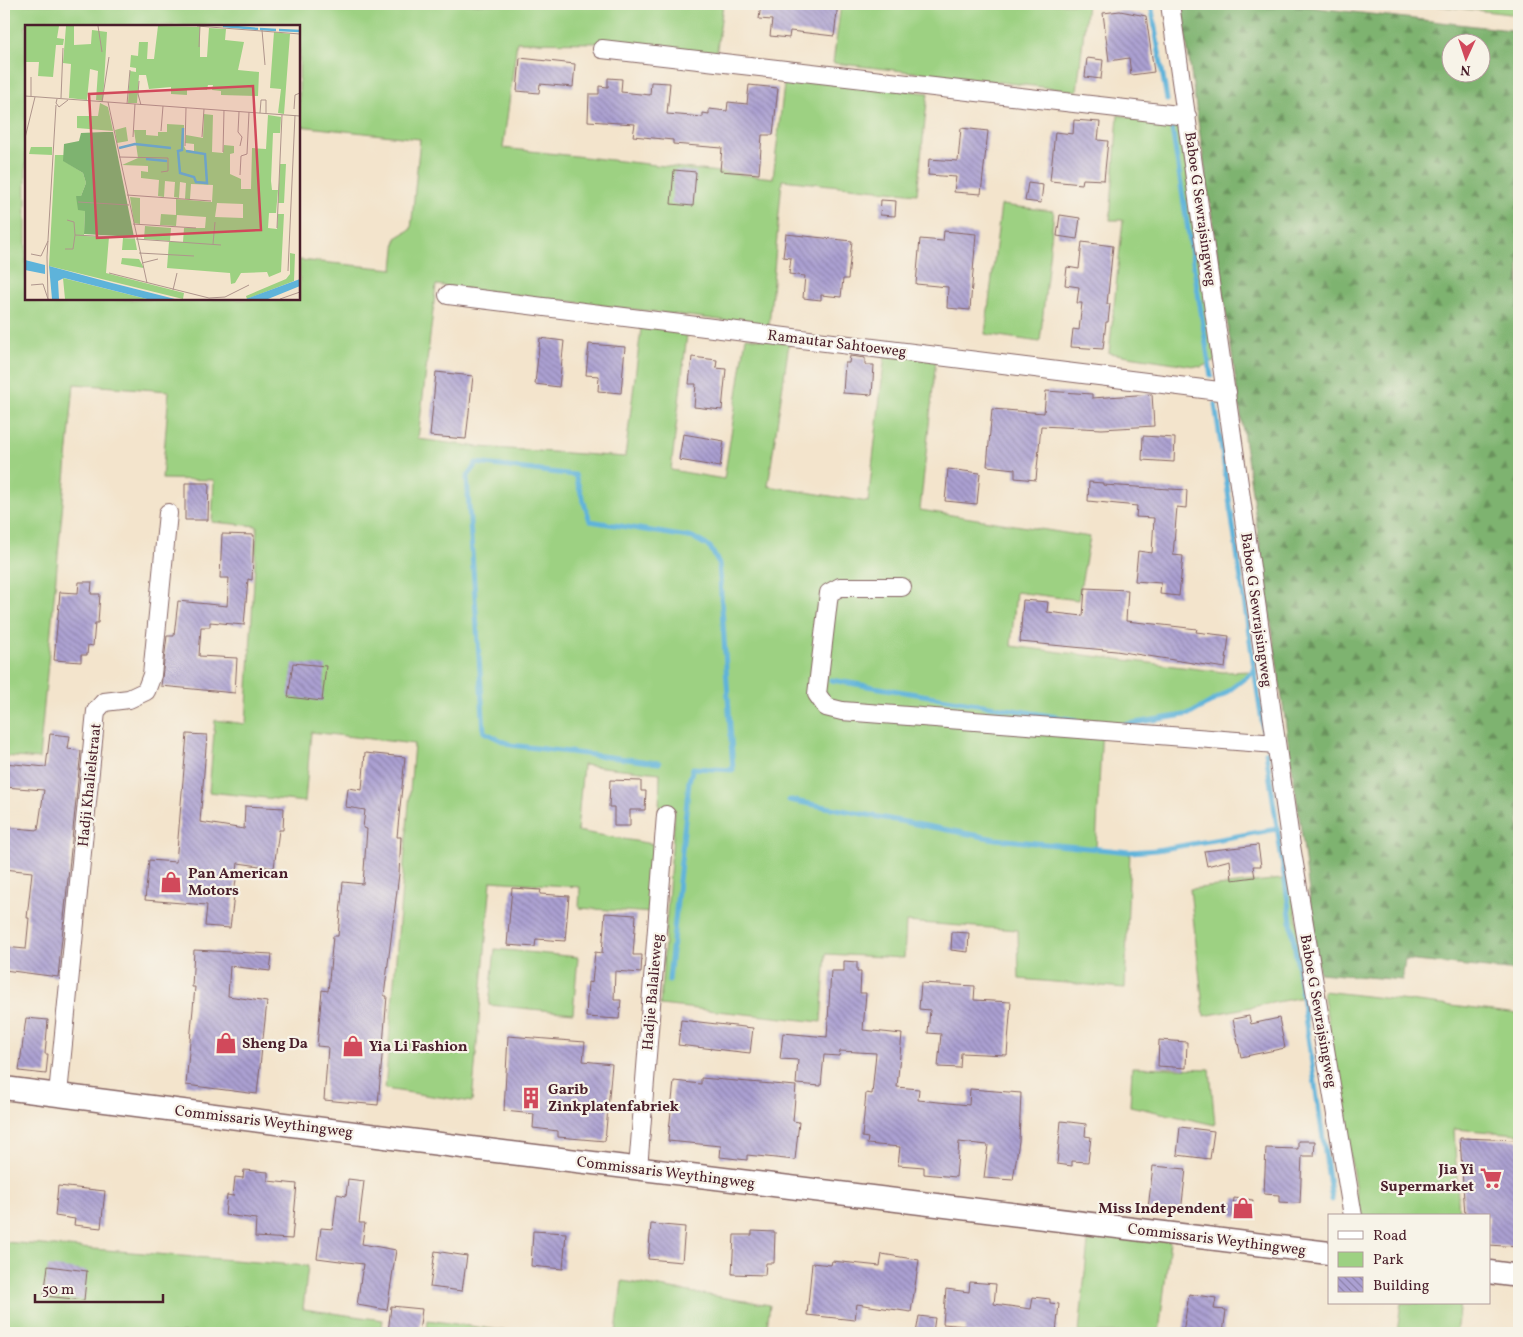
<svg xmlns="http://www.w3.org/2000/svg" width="1523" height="1337" font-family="Vollkorn,serif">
  <defs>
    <pattern id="forest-firs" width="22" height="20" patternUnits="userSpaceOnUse" patternTransform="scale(1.25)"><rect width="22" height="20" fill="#7eb370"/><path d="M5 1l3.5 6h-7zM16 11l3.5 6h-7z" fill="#69915c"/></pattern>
    <pattern id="building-back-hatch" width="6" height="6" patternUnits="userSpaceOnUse" patternTransform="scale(1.25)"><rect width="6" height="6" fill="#aba0d2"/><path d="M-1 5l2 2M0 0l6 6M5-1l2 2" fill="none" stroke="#8d82ab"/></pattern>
  </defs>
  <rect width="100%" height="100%" fill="#f7f3e8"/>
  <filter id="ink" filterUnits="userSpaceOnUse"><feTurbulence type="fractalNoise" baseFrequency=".02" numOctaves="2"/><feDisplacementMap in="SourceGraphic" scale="10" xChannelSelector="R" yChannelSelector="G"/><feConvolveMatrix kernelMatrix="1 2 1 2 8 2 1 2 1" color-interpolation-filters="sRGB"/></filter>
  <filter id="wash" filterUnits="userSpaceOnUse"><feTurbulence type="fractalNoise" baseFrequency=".0096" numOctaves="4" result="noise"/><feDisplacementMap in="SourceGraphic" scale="20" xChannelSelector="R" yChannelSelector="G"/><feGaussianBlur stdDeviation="1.12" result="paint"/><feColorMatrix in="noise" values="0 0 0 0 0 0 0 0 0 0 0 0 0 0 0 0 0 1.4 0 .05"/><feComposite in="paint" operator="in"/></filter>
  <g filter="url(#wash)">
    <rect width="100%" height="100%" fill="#f3e4cc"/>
    <path fill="#9dd182" stroke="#747856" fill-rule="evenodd" d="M4,4H723L716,57L602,43L517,42L503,148L773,178L785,76L928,93L917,194L782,180L769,326L436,285L418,439L479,447L625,457L642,321L688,326L671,470L724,479L746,337L789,343L768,486L868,502L885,354L936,359L920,510L1090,537L1078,600L1016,592L1011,646L1223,672L1254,671L1223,695L1190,714L1113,727L1102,725L1096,848L1130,852L1125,988L1019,979L1018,930L906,922L904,958L826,954L821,1022L660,1005L675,809L659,810L660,773L583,765L577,831L658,845L653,913L579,908L580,887L491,881L472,1102L385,1089L414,744L311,732L305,802L209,792L215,720L246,724L257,526L212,522L214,480L162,479L169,391L74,384L39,759L4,756ZM26,26H299V126L420,139L411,229L396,238L393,269L299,260V299H26Z
      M841,4H1087L1077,91L833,63Z
      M1422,4H1519V15Z
      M1118,115L1176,123L1181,131L1216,360L1201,367L1109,353L1123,220H1110Z
      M1001,205L1054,211L1040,342L985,334Z
      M1291,878L1308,996L1204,1016L1190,889Z
      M495,949L578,957L573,1013L489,1005Z
      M1323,991L1519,1014V1134L1454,1129L1459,1216H1360Z
      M1132,1067L1210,1069L1215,1125L1130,1106Z
      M1089,1232L1170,1241L1159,1333H1079Z
      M4,1242L308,1266L303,1309L383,1320L381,1333H4Z
      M622,1281L770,1305L766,1333H616Z
      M1401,1303H1460L1456,1333H1397Z
      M428,1320L520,1333H427Z"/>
    <path fill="url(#forest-firs)" stroke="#64694e" fill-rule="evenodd" d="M1181,4H1283L1519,31V971L1405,960L1402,980L1319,973L1302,836ZM1450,42H1480V72H1450Z"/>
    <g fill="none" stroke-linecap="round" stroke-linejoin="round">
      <path stroke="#5eb3da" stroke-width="5" d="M1151,4L1167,100
        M1172,128L1211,376
        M1215,404L1264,735
        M831,680L1075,720
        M1122,725L1190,714L1223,695L1254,671
        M1266,752L1332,1200
        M659,763L511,745L484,732L467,478L476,463L575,475L590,521L694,538L710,547L719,564L733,770L693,768L689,781L669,981
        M789,800L995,839L1130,852L1157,850L1277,829"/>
    </g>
    <g id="blocks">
      <path fill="url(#building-back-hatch)" d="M761,4H838L834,36L790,31L789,38L770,36L772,20L759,19Z
        M1120,11L1146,16L1154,72L1131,75L1129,58L1109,61L1103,13Z
        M520,58L575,64L573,87L540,84L539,93L517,91Z
        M1087,58L1103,60L1101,79L1085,77Z
        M608,78L622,79L621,92L650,95L651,82L670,83L667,114L703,117V113L709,114V109L727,111L728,102L747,104L749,85L778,88L773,135H762L759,174L720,171L722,148L673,144V140L633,136L635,124L588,121L589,94H599V86L608,87Z
        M1074,120L1100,122L1098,140L1108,141L1104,180L1083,179L1082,184L1050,181L1055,132L1073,134Z
        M961,128L988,131L981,194L954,192L956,177L928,175L929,159L958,161Z
        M674,170L696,172L693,206L671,204Z
        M1028,183L1043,185L1041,203L1025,201Z
        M881,200L896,201L895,216L880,215Z
        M1060,215L1080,218L1077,239L1057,236Z
        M944,231L976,234L970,310L947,308L948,287L916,284L920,239L943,241Z
        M786,234L852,241L848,279H843L841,297L821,295V300L803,298L805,276L789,274L791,258L783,257Z
        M1082,242L1113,246L1107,304H1110L1108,322H1106L1103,349L1071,347L1073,329L1079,330L1082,303H1077L1079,287L1065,285L1067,267L1079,269Z
        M540,338L564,341L559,387L535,384Z
        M589,344L625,347L621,393L598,391L599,376L586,375Z
        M850,356L865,358V365H874L872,395L843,393L845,363H849Z
        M692,357L717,360L716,368L726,369L722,410L694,407L696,384H689Z
        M436,372L473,376L466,439L430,436Z
        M1046,391L1092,394V398L1152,394L1154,426L1102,429L1041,426L1036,480L1015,478V469L987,466L992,409L1044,413Z
        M683,434L724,441L720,467L679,460Z
        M1143,436L1175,438L1174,462L1142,460Z
        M948,469L980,473L977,504L945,501Z
        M1089,482L1103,483V485L1187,490L1186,508L1177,507L1173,555L1183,556L1179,596L1160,594L1161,583L1135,581L1138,551L1152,553L1154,518L1136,517L1137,506L1088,501Z
        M185,483H209L208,520H185Z
        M222,534L254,535L252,580L248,579L244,625L210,622V627H201L199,656L237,658L235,693L161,686L167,636H174L178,601L227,606L229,578H220Z
        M79,582H92L91,594H100L98,623H95L93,646L88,645L87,655H81V662L54,660L60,592L78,593Z
        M1085,588L1128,590L1126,621L1163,625L1197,629L1196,632L1229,636L1225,668L1116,651L1020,642L1023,600L1048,602L1047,612L1083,616Z
        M293,663L326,666L322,701L288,697Z
        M50,734L70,736L68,749L81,751L58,977L4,970V947L26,949L29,918H27L32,872L4,869V827L38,830L44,790L4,787V763L46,767Z
        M187,734L207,735L200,822L244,829L245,806L284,808L283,830H279L274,868L238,863L230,928L205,926L207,905L145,900L149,860L176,862Z
        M365,753L405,757L397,837H401L399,874L384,996H387L378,1105L324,1100L328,1047L317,1046L322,990L328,991L333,936H338L343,882L363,884L367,829L363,828L365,810L346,807L348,788L362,790Z
        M610,780L641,781V791H646L645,810H630V826H614V807H609Z
        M1258,845L1261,866H1253L1255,877L1232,880L1230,860L1207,866L1204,851Z
        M512,888L541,890L540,894L569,896L565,941L536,939L535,947L507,945Z
        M605,913L636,915L633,955H642L641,973L615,971L614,1000H621L619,1019L586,1017L588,982L592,983L595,952L602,953Z
        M952,932L969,933L968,952L951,950Z
        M194,950L272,954L270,971L230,966L228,996L267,1002L257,1094L186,1085L195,987H192Z
        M844,961L857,962V972H861L860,993H866L863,1030L902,1034L897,1087L919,1089L918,1100L969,1105L970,1089L1021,1093L1019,1141L1013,1180L984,1178L988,1145L959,1142L956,1177L924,1174V1167L898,1165L900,1147L867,1144L868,1138L862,1137L866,1093L872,1094L876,1053L840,1051L839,1056L824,1055L821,1086L796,1084L798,1060L780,1059L783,1033L827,1037L831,971H844Z
        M921,983L975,986L974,1000L1011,1002L1007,1055L961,1053L960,1068L938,1067L941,1034L928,1033L930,1010L919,1009Z
        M1249,1016L1251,1024L1279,1018L1285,1048L1241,1057L1233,1019Z
        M26,1018L48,1020L45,1054H48L46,1074L19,1071Z
        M681,1020L753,1028L750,1053L678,1045Z
        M508,1036L585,1042L583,1061L612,1064L605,1141L558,1137V1131L533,1128L534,1114L504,1111Z
        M1159,1040L1187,1042L1186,1068L1158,1066Z
        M701,1078L796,1086L793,1121L799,1122L795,1160L747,1155V1160L720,1157L721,1146L668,1141L674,1081L701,1084Z
        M1061,1121L1086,1124L1085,1136L1091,1137L1088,1162L1072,1161V1166L1057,1164Z
        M1180,1127L1214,1131L1210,1159L1177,1155Z
        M1460,1138L1519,1140V1247L1489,1245V1216H1465Z
        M1298,1141H1315L1314,1156H1302L1300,1203L1279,1202V1195L1264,1194L1266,1148L1298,1149Z
        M1153,1166L1186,1169L1181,1212L1148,1209Z
        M244,1170L268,1172V1181L297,1184L292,1239L255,1237L256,1219L225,1215L227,1195L233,1196L235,1177L243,1178Z
        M348,1179L364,1181L359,1223H365L362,1244L396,1250L387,1310L357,1305L363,1264L317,1258L321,1228L333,1229L337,1194L346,1196Z
        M58,1186L105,1191L101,1228L74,1225L75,1219L55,1216Z
        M1234,1198L1253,1200L1251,1218L1232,1216Z
        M651,1224L685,1227L682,1262L648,1259Z
        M533,1231L566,1233L563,1269L531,1266Z
        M752,1231L775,1232L774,1263H766L765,1275L732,1274L734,1235H752Z
        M435,1251L467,1256L462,1291L430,1287Z
        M882,1254L919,1260L911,1312L857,1304L855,1320L807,1315L812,1263L831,1265L832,1261L880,1266Z
        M48,1266L87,1271L84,1300L44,1296Z
        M970,1282L996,1284L994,1304L1031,1309L1033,1297L1050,1299V1303L1059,1304L1056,1333H965L966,1326L943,1324L946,1289L969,1292Z
        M1189,1294L1216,1298L1214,1309L1226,1310L1223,1333H1183Z
        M391,1306L422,1309L419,1333H388Z
        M919,1316L935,1318L933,1333H916Z"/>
    </g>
  </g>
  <g filter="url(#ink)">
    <use href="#blocks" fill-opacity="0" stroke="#856463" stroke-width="1"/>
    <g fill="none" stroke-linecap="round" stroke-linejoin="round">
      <g stroke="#856463" stroke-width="20">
        <path id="minor" d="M1170,4L1291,846L1353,1216
          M602,49L1187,116
          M448,295L1227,392
          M902,587H840L829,593L817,694L826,707L842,711L1276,744
          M58,1094L96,711L104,702L129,699L146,691L152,675L168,513
          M638,1169L666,815"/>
      </g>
      <g stroke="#856463" stroke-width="25">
        <path id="major" d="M4,1088L471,1148L1329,1253
          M1489,1272L1519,1276"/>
      </g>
      <use href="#minor" stroke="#fff" stroke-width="18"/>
      <use href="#major" stroke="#fff" stroke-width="22"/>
    </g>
  </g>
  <defs>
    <g id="shop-bare" transform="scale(1.725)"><path d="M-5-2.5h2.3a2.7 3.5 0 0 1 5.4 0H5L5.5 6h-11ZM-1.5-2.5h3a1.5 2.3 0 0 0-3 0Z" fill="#d1495b" stroke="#f7f3e8" stroke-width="2.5" paint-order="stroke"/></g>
    <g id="building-bare" transform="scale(1.725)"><path d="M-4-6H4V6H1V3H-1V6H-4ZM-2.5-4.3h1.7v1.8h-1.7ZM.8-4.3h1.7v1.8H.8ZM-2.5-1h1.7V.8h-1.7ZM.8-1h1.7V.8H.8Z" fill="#d1495b" stroke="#f7f3e8" stroke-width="2.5" paint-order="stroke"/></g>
    <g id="supermarket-bare" transform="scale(1.725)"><path d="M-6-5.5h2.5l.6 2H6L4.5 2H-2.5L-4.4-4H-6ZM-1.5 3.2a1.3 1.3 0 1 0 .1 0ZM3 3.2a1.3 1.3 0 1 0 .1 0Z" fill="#d1495b" stroke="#f7f3e8" stroke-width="2.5" paint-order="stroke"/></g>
  </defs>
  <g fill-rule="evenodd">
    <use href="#shop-bare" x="171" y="882"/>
    <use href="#shop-bare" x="226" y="1043"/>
    <use href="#shop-bare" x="353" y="1046"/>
    <use href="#building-bare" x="531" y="1098"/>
    <use href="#supermarket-bare" x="1491" y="1178"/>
    <use href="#shop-bare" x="1243" y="1208"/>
  </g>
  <g text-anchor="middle" stroke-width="4.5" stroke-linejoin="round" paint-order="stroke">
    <g font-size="15" fill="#4a1f2b" stroke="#f7f3e8">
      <text transform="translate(1201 209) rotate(82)" y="5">Baboe G Sewrajsingweg</text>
      <text transform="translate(837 343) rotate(7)" y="5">Ramautar Sahtoeweg</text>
      <text transform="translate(1257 610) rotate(82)" y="5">Baboe G Sewrajsingweg</text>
      <text transform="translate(89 785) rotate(-84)" y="5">Hadji Khalielstraat</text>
      <text transform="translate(652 992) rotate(-85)" y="5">Hadjie Balalieweg</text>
      <text transform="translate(1319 1011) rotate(80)" y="5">Baboe G Sewrajsingweg</text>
      <text transform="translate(264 1121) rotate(7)" y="5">Commissaris Weythingweg</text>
      <text transform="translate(666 1172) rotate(7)" y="5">Commissaris Weythingweg</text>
      <text transform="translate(1217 1239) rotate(7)" y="5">Commissaris Weythingweg</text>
    </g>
    <g font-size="15" font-weight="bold" fill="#4a1f2b" stroke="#f7f3e8" text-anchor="start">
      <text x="188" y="878">Pan American<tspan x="188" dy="17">Motors</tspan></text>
      <text x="242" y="1048">Sheng Da</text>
      <text x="369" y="1051">Yia Li Fashion</text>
      <text x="548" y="1094">Garib<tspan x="548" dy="17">Zinkplatenfabriek</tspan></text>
      <text x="1474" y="1174" text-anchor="end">Jia Yi<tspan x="1474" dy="17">Supermarket</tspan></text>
      <text x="1226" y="1213" text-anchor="end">Miss Independent</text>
    </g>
  </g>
  <g transform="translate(25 25)">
    <rect width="275" height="275" fill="#f3e4cc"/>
    <path d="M0,1H34L32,13L39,14L38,20H31L28,52L13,51L14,37H0ZM41,1H49V20L66,19L67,5L82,7L78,76L71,75L73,46L65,44L62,75L44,73L46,39L38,38ZM133,1L175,2V32H182L184,3L201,4L200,15L219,17L213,45L234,47L233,71L196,70V66L187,65L188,60H183L182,65L162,63V70L146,69V62L124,64L121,50H114L112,78H103L105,46L111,47V43L105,42L106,30L113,31L114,17H123L122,34H129ZM249,7L265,9L259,89L253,88L256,64L245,63ZM75,78L83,82L88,106L52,103V91H73ZM179,89L188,90L187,127L198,128L199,120L209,121V128L205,129V149L216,154V164H226L227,123L241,124L243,90L256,92L255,108H248L246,156L247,165H253L251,188H244L243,203L252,204L253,189H259L256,247L244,252L242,247L216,248L210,258L206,259L205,248L142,243L144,217H158L159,203H180L181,192L152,190L151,201L135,200L136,189L151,190V174L187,177L188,160L166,159L165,174H160L161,158L155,157L154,173L149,172L150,157L140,156L139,172L133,171L134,155L116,153V146L123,147V141L97,140L113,133L109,105H121V110L133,111V107H142V99L159,100V121L161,125L169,126V119L160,118L161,110L178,113ZM192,178L218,179V193L190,192ZM101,102L103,116L92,118L90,105ZM6,122H27V130L4,129ZM30,130H39V136L58,148L61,158L56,171H51L60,186L59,211L84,212L81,248L159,268L158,274L24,241ZM255,139H261L259,178H253ZM105,172L115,173V199L109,198ZM120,201L146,203L145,216L119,214ZM98,213L110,214L112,225H97ZM265,228L270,229L269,256L222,274L221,271L261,254L265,249ZM97,233L114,234L119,243L96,239ZM38,253L122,274H40Z" fill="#9dd182" fill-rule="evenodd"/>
    <path d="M79,107H88L109,212L59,209L60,186L53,185L51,171H56L61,158L58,148L38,136L39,119L54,116L56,108Z" fill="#7eb370"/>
    <path d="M0,235L20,240V249L0,245ZM24,241L87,258L150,274H122L39,253L33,256L34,274H27ZM275,254V261L243,274H221Z" fill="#5eb3da"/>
    <path fill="none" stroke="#5eb3da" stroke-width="2.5" d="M198,1L233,4M235,4L251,5M254,5L275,6M158,103L157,125L153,126L155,148L169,152L171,157L182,158L180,129L161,126M94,123L110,119L146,123M121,134L142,136"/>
    <path fill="none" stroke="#af958c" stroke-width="1" d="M73,1L77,27M172,1L275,9M237,5L240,40M174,22L175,1M114,56L113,69L116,80M0,71L275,91M6,72V52M36,73L38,23M32,74L31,78L34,82L43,75M77,77L84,32M83,77L122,258M102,79L105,45M269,84L270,70L275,68M214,87L213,107L217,112L215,121M235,88L236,75H241V88M136,106L138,81M108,112L110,79M177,112L179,84M0,113L10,72M160,121L161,83M198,127L199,85M94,132L143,133V146L136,147M215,150L216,131L222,129L224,87M102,170L186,176M53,177L104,180M108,199L171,203M252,203L257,90M50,210L110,213M111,214L196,220M188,219L190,197M40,224H48L50,210L49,197L42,195M114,228L169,231M6,229L16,231L23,216M117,238L133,234M263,246L270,90M84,248L184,273L200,272L224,260M6,260L18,259L23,274M148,265L152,248M23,274L22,232L31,80M255,274L275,267"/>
    <path fill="#d1495b" fill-opacity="0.15" stroke="#d1495b" stroke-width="2.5" d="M228,61L236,205L72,213L64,69Z"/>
    <rect width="275" height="275" fill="none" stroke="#4a1f2b" stroke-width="2.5"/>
  </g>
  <rect width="1523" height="1337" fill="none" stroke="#f7f3e8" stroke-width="20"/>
  <rect x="1328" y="1214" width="162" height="90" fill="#f7f3e8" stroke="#b29e9c"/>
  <rect x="1338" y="1231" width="25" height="8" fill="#ffffff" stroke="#b29e9c"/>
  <text x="1373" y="1240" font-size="15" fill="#4a1f2b">Road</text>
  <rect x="1338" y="1252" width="25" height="15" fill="#9dd182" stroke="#b29e9c"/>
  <text x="1373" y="1264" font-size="15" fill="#4a1f2b">Park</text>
  <rect x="1338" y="1277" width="25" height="15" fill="url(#building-back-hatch)" stroke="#b29e9c"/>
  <text x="1373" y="1290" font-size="15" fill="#4a1f2b">Building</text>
  <g transform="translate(1466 58) rotate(183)"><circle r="24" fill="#f7f3e8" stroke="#b29e9c"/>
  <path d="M0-4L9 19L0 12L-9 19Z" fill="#d1495b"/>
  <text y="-8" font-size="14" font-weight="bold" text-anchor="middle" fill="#4a1f2b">N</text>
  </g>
  <path d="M35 1294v8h128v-8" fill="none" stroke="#4a1f2b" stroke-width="2.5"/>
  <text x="42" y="1294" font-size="15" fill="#4a1f2b" stroke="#f7f3e8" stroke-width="4" paint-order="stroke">50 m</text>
</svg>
